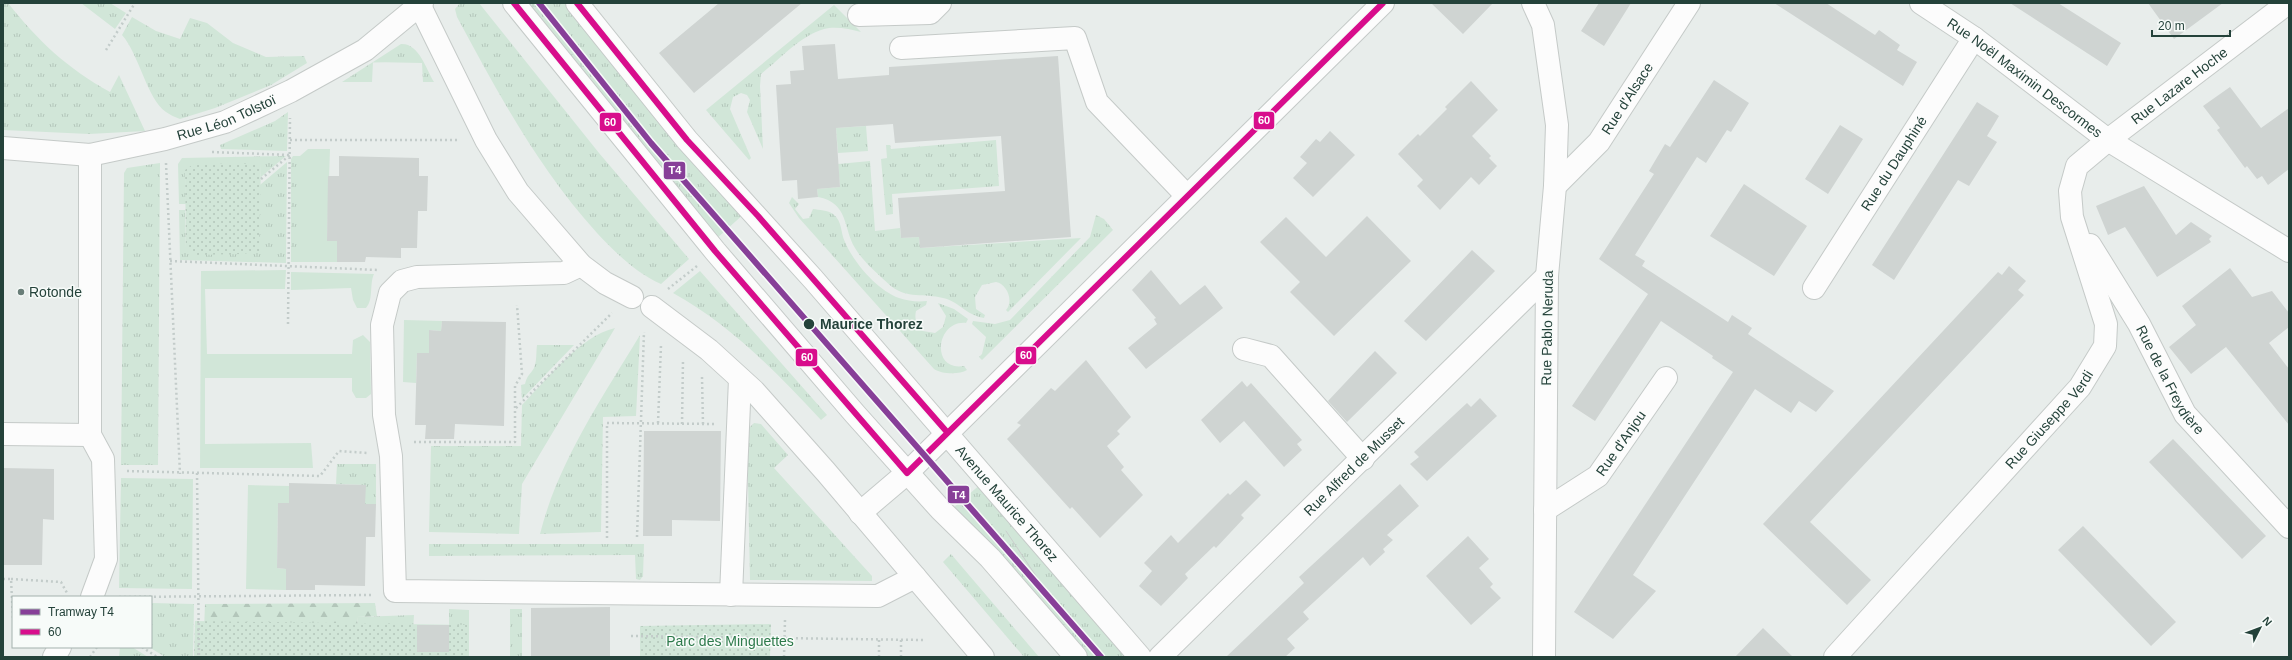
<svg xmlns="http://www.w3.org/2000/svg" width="2292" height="660" font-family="Arial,sans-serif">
  <defs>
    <pattern id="grass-tufts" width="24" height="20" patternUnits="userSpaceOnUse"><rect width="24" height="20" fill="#d1e6d8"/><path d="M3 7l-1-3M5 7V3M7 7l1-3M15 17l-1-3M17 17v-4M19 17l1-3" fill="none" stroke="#b3c6ba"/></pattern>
    <pattern id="forest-firs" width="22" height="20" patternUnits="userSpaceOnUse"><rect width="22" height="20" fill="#d1e6d8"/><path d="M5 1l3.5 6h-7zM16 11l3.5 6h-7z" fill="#b3c6ba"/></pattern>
    <pattern id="park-dots" width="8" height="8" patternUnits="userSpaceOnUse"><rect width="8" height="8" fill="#d1e6d8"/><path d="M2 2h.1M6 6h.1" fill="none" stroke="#b3c6ba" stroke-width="1.8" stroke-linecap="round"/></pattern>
  </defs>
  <rect width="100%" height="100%" fill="#e8edeb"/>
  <path fill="url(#grass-tufts)" d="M3,3H8C39,42 67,68 110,92L119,75L145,131L89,134L3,130Z
    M81,3H110L126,13L115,29Z
    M460,3H479L599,153L689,259L661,284C636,273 616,253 597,233C538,168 498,93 457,17L455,9Z
    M527,3H568L746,212L715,240Z
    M834,5L861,32C850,29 835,26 824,29C800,36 780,59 761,74L760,86L763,149L747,112L750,100L747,95L741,93L733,97L730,109L751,158L749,160L706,110Z
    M132,17L156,31L180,39L190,18L207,23L233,43L266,57L304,56L307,63L271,85L215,108L180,119C175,117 170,115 166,112C147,99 139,54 122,35Z
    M401,44C419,43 426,69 434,82H423L422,63L373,62L372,82H342Z
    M288,112L287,151L221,149L220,145L275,121Z
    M866,126L868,151L838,153L836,128Z
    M996,140L999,186L892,194L893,214L886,215L881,159L887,158L886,145H890L891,149Z
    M286,156L261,177V164L185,170L186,204H179L178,164L182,158Z
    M293,156H300V262H291V159Z
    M870,161L875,231L900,228L901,238L919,237L920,248L1081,238L1008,312L1006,310C1014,301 1007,284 996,282L982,285L975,297L976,309L985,315L984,318C964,314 960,302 943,298C924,293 907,299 891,286C879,275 863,262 855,248C843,228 849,203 818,197L817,189L840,187L838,164Z
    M287,162L286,263L180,260L179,210H185L186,248Z
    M160,163L158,465H121L124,173L127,168Z
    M792,197L799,204L795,209L803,219L809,218L813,209C819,210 828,210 833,214C843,222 840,232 845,242C854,263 877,290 899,298C908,301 917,302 927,301L926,305L916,311C914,320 917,324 923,331L935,333L943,327L946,316L938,303L954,309L968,319L966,323C936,320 930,372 964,366L967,370C959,375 941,374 934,369L799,218L789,203Z
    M1096,215L1104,219L1113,230L982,360L979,357L982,354L986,337L972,324L973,321L995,324L1010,320L1090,237Z
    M700,271L827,415L821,420C776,372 731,325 673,293Z
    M615,328L522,484L519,534L429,532L431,446H521L522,405C547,379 580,336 615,328Z
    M640,335L636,416L603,417L601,532L540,534C558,462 602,398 640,335Z
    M537,345H574L522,399L521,385L525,384C527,375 530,375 534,368C537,361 536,352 537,345Z
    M754,423L761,424L788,455L774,468L872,576V581L750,580L747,430Z
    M337,464H376V504H365V485L336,484Z
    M121,478L193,479L192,589L119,588Z
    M982,483L1130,657H1088L996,552L953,508Z
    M429,544H644L643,576L640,580L636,579L635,555L429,556Z
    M951,554L1039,657H1024L943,562Z
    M151,603L194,604L193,657H165L149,647H151Z
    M449,609L469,610V657H285L358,629L357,617L414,615L413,631L449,625Z
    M510,609H522V657H510Z
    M120,647H132L148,657H119Z"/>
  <path fill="url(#forest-firs)" d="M375,603L377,616L357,617L358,629L203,657L205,604Z"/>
  <path fill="url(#park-dots)" d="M195,163L261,164L259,251L243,254L193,255L186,248L185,170Z
    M195,621L467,625V657H194Z
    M771,624L770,657H640V626Z"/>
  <path fill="#d1e6d8" d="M308,149H330L327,240L337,241V262H300V156Z
    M286,270L285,289H205L207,354H352L353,340L363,335L370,342L371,394L366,398H356L352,391V378H205V444L311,443L313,468H200L201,271Z
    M291,272L374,274C369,285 374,299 366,308H357L353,300L351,288L291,290Z
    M404,320L442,321L441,331L429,330V353H417L416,383L403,382Z
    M248,485L289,486V503L278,504L277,568L286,569V590L246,589Z"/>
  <path fill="#cfd4d2" d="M719,3H802L694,93L659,53Z
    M1431,3H1493L1463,34Z
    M1599,3H1631L1604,46L1581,31Z
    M1774,3H1826L1875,35L1879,30L1900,45L1897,50L1917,62L1903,86Z
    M2010,3H2058L2121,43L2107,66Z
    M2148,3H2223L2174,39Z
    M835,44L838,79L889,75V67L1058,56L1071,237L920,248L919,237L901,238L898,198L1005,191L1001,136L895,143L893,124L836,128L840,187L817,189L818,197L798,199L797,180L782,181L776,85L791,84L790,71L804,70L802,46Z
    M1714,80L1749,103L1731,132L1727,130L1706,163L1697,157L1635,255L1645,261L1642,266L1728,322L1732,315L1752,328L1748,334L1834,391L1816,412L1799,401L1791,413L1755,389L1633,575L1656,591L1613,639L1574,612L1733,372L1712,358L1713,356L1661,321L1595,421L1572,406L1648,294L1599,259L1654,174L1649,171L1665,144L1670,147Z
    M1471,81L1498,110L1472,136L1491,156L1489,158L1497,166L1479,185L1471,177L1440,210L1417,186L1423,180L1398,154L1418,134L1420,136L1447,109L1445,107Z
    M2230,87L2261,128L2289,108V169L2268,185L2262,176L2257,179L2247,166L2245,168L2217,130L2220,128L2203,106Z
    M1977,102L1999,116L1987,136L1997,142L1969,186L1958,180L1894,280L1872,265Z
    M1840,125L1863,139L1828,194L1805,179Z
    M1330,131L1355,155L1313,197L1293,178L1307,163L1300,157L1316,139L1320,142Z
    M339,156L419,158V176H428L427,211H418L417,248H401V258L366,257L365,262H337V241H327L328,176H339Z
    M1744,184L1807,226L1774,276L1710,236Z
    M2144,186L2176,235L2191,222L2212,236L2209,239L2211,242L2157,277L2125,227L2108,235L2096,206Z
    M1367,216L1411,261L1334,336L1290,292L1300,282L1260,242L1286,217L1326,257Z
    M1472,250L1495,271L1426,341L1404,321Z
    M2009,266L2026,281L2018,290L2024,295L1810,522L1871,580L1847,605L1763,524L1998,272L2002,275Z
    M2230,268L2252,297L2272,291L2289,313V327L2269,343L2289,369V425L2226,347L2191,374L2169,347L2196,325L2182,306Z
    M1151,270L1180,305L1205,285L1223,308L1146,369L1128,348L1157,324L1154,319L1156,318L1132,290Z
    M442,321L506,322L504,426L455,424L454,439H425L426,425H415L417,353H429V330L441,331Z
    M1375,351L1397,373L1347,422L1328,401Z
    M1086,360L1131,417L1117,431L1120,434L1107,446L1124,467L1121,470L1143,495L1100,538L1072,507L1070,509L1007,439L1021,425L1017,423L1051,388L1055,391Z
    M1242,381L1247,387L1251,383L1302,440L1297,444L1302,450L1284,467L1244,421L1220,443L1201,420Z
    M1480,398L1497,416L1427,481L1410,464L1419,457L1414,452L1467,403L1471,407Z
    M644,431H721L720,521L672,520V536H643Z
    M2173,439L2266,536L2242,559L2149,462Z
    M3,468L54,469V520L43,519L42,565H3Z
    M1246,480L1261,495L1241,515L1244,518L1216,548L1214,546L1185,574L1188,578L1161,606L1139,586L1152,571L1144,563L1171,535L1178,543L1228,493L1230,495Z
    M289,483L366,485L365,504H376L375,537H366L365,586L315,585V590H286V569L277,568L278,503H289Z
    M1400,484L1419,506L1387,535L1393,540L1383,549L1385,552L1370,566L1363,557L1303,612L1309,619L1287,639L1295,648L1285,657H1226L1304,583L1299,577Z
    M2083,526L2176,622L2151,646L2058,550Z
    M1468,536L1489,559L1479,568L1493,584L1490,587L1501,598L1471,625L1426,576Z
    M610,607V657H531V608Z
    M417,625H449V652H417Z
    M1763,628L1793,657H1735Z"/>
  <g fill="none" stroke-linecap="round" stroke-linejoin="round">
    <g stroke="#c5cac8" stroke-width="24">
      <g id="minor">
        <path d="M514,3L715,251L855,414L941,510L990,558L1076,657"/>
        <path id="s1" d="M577,3L687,140L813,279L1140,657"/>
        <path d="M1533,3L1543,25L1557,125L1555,186L1547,276L1544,657"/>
        <path id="s2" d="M1921,3L1974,38L2108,140L2289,251"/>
        <path d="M420,6L486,140L518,192L581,265L605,283L632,297"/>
        <path d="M859,15L930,13L940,3"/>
        <path d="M901,48L1075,38L1097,102L1187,196"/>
        <path id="s3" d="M3,148L90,155L165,139L225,122L291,91L365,50L422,3"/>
        <path d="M90,155V435L103,459L106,559L92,597"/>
        <path id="s4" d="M1555,186L1599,142L1689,3"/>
        <path id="s5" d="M2090,245L2139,324L2185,414L2289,527"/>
        <path d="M581,265L564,273L417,277L402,281L390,293L382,325L384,415L391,456L395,591L878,596L915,577"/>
        <path id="s6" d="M1814,288L1974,38"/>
        <path d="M652,307L709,350L754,391L826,472L983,657"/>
        <path d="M1244,349L1271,356L1363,459"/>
        <path d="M3,434L90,435"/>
        <path id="s7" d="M1545,510L1598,476L1666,378"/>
        <path d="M860,513L907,473L1383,3"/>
        <path d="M731,595L740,379"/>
        <path d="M54,657L60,647"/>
        <path id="s8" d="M1160,657L1547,276"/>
        <path id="s9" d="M1835,657L2080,387L2105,346L2106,324L2072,217L2070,191L2077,166L2108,140L2288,3"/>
      </g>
    </g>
    <path stroke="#c3ccca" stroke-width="2.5" stroke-dasharray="2 3" stroke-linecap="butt" d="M106,50L135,3
      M290,140H458
      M212,152L290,155
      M166,163L180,474
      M261,179L290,155
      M170,261L378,270
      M668,289L697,266
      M288,324L290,118
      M702,377L703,424
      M516,408L612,313
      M658,423L661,345
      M682,424L683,360
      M414,442H515V386L522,374L517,305
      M127,471L320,476L339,451L367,453
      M197,473L199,657
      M637,537L644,332
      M607,538V423L714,424
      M3,579H11L13,619
      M11,579L61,582L67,593
      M119,597L371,595
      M631,636L923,640
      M142,647L157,657
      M90,657L97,647
      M784,657L785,620
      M879,657V639
      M901,657V640"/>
    <use href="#minor" stroke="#fcfcfc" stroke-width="22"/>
    <path stroke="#c9cdcc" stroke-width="1" d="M1006,531L1054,603"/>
    <g stroke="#f7fbf9" stroke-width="9">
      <path id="bus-1" d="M514,3L715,251L907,473
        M577,3L687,140L758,216L947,432
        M907,473L1383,3"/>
    </g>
    <use href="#bus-1" stroke="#d80d8c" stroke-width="6"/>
    <g stroke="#f7fbf9" stroke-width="9">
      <path id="tram-1" d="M539,3L651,143L1101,657"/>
    </g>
    <use href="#tram-1" stroke="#873f98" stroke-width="6"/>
  </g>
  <circle fill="#697e78" stroke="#f7fbf9" stroke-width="1.5" cx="21" cy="292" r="4"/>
  <circle fill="#24423a" stroke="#f7fbf9" stroke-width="1.5" cx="809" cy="324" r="6"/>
  <g text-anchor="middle" stroke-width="3" stroke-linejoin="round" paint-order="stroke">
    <g font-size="14" fill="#24423a" stroke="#f7fbf9">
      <text dy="5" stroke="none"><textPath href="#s2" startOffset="128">Rue Noël Maximin Descormes</textPath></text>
      <text dy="5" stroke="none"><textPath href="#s9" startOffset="729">Rue Lazare Hoche</textPath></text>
      <text dy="5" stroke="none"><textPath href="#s4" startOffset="114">Rue d'Alsace</textPath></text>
      <text dy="5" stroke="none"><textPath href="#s3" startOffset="229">Rue Léon Tolstoï</textPath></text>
      <text dy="5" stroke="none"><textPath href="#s6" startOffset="148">Rue du Dauphiné</textPath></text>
      <text transform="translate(1547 328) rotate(-89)" y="5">Rue Pablo Neruda</text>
      <text dy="5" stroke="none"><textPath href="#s5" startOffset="157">Rue de la Freydière</textPath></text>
      <text dy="5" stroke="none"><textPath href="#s9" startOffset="320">Rue Giuseppe Verdi</textPath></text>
      <text dy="5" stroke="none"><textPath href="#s7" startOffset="103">Rue d'Anjou</textPath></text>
      <text dy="5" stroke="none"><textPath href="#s8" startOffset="272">Rue Alfred de Musset</textPath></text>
      <text dy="5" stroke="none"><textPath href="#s1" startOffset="660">Avenue Maurice Thorez</textPath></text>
    </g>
    <g font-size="14" fill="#24423a" stroke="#f7fbf9" text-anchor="start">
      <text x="29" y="297">Rotonde</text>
    </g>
    <g font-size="14" font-weight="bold" fill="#24423a" stroke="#f7fbf9" text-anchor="start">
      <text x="820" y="329">Maurice Thorez</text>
    </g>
    <g font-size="14" fill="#2d7a4b" stroke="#f7fbf9">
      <text x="730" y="646">Parc des Minguettes</text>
    </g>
  </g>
  <g stroke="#f7fbf9" stroke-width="1.5">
    <rect x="1253" y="111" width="22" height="19" rx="4" fill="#d80d8c"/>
    <rect x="599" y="112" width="23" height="20" rx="4" fill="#d80d8c"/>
    <rect x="663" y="161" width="23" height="19" rx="4" fill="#873f98"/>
    <rect x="1015" y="346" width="22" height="19" rx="4" fill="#d80d8c"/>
    <rect x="795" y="348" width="23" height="19" rx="4" fill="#d80d8c"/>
    <rect x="947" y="485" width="23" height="19" rx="4" fill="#873f98"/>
  </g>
  <g font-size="11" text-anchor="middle" font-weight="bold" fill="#fff">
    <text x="1264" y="124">60</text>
    <text x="610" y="126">60</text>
    <text x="675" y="174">T4</text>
    <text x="1026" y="359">60</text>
    <text x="807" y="361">60</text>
    <text x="959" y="499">T4</text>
  </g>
  <rect width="2292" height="660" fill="none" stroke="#24423a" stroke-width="8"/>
  <rect x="12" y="596" width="140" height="52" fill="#f7fbf9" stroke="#a3b1ad"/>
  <rect x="20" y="609" width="20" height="6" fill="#873f98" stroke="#a3b1ad"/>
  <text x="48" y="616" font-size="12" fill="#24423a">Tramway T4</text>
  <rect x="20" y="629" width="20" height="6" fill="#d80d8c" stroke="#a3b1ad"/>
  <text x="48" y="636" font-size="12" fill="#24423a">60</text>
  <g transform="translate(2260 628) rotate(48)" stroke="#f7fbf9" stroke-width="3" paint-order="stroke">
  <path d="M0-3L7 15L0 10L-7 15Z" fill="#24423a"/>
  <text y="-6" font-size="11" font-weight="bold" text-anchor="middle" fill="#24423a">N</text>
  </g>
  <path d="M2152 30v6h78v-6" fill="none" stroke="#24423a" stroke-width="2"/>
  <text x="2158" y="30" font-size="12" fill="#24423a" stroke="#f7fbf9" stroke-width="3" paint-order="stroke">20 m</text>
</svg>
